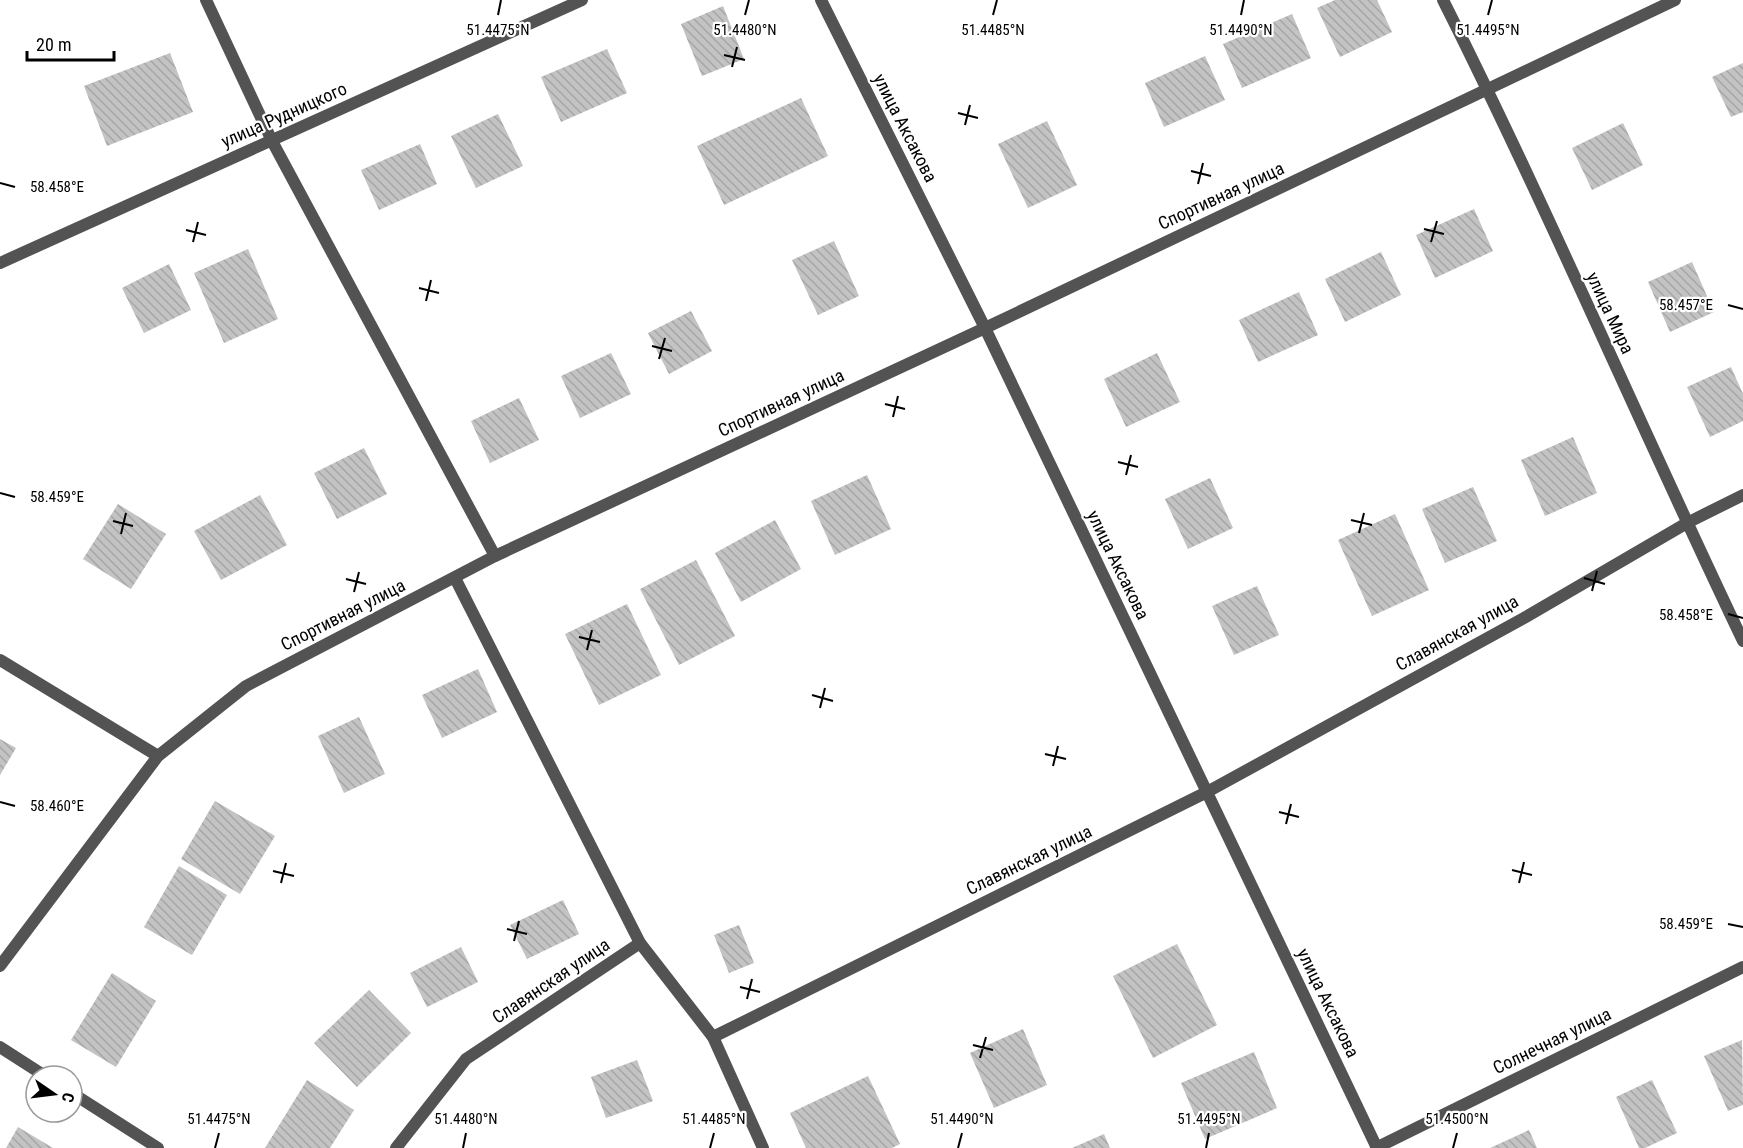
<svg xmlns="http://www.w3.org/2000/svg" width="1743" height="1148" font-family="'Roboto Condensed',sans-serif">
  <defs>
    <pattern id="building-back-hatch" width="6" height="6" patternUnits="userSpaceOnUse" patternTransform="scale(1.5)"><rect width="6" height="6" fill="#c3c3c3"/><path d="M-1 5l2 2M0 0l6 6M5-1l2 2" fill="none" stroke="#a6a6a6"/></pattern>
  </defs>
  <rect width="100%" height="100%" fill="#fff"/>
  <path fill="url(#building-back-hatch)" d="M1335,0H1377L1392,32L1340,57L1317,8Z
    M723,6L744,59L702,76L681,24Z
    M1292,14L1311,58L1242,88L1223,44Z
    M607,49L627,93L561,122L541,77Z
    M170,53L193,112L107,146L84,86Z
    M1205,56L1225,100L1164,127L1145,83Z
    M1743,63V112L1731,117L1712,77Z
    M801,98L828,156L724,205L697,146Z
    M498,114L523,166L476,188L451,136Z
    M1047,121L1077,185L1028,208L998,144Z
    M1623,123L1643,165L1592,190L1572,148Z
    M420,144L437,184L379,210L361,170Z
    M1474,209L1493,251L1435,278L1416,235Z
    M834,241L859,296L818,315L792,260Z
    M248,249L278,319L224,343L194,273Z
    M1381,252L1401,295L1345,322L1325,279Z
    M1692,262L1714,312L1670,332L1648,282Z
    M169,264L191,310L144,333L122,288Z
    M1299,292L1318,335L1258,362L1239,320Z
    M691,311L712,351L669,374L648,333Z
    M611,353L631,394L580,418L561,376Z
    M1157,353L1180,402L1126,427L1104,379Z
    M1731,367L1743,394V421L1710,437L1687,387Z
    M519,398L539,440L490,463L471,421Z
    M1573,437L1597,493L1545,516L1521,460Z
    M364,448L387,494L337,519L314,473Z
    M867,475L891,529L835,555L811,501Z
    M1210,478L1233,528L1188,549L1165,499Z
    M1473,487L1497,541L1445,563L1422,509Z
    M260,495L287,545L221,580L194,531Z
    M118,504L166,534L131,589L83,559Z
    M1395,514L1429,590L1372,616L1338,540Z
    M775,520L801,569L741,602L715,553Z
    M696,560L735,636L679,665L640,589Z
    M1257,586L1279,635L1234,655L1212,606Z
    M627,604L661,675L599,705L565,634Z
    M478,669L497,712L442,738L422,695Z
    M359,717L385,774L344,793L318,736Z
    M0,739L16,748L0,775Z
    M215,801L275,836L240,894L181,859Z
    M179,866L227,895L192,955L144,927Z
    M563,900L579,934L527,959L510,925Z
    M739,925L754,963L729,973L714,935Z
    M1177,944L1217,1025L1153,1058L1113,976Z
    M461,947L478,982L427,1007L410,973Z
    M112,973L156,1001L116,1067L71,1040Z
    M369,990L411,1033L357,1087L314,1043Z
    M1023,1029L1047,1085L994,1108L970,1053Z
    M1742,1040L1743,1105L1728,1111L1704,1056Z
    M1254,1052L1277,1108L1205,1139L1181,1083Z
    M637,1060L653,1101L606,1118L591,1077Z
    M868,1076L900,1144L892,1148H806L790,1113Z
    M307,1080L354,1110L330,1148H265Z
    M1652,1080L1677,1133L1645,1148H1639L1616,1097Z
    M18,1127L53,1148H6Z
    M1529,1130L1537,1148H1490Z
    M1104,1134L1110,1148H1072Z"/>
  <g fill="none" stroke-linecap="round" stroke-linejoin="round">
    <path stroke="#535353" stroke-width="12" d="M206,0L272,141L495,556
      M455,578L640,943
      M0,660L158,756
      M713,1037L763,1148"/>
    <path stroke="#535353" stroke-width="12" d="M821,0L985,328L1377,1148
      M1443,0C1549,211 1641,428 1743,641
      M0,263L582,0
      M0,966L158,756L246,686L495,556L985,328L1675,0
      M0,1047L45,1076
      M72,1093L158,1148
      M396,1148L466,1059L640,943L713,1037L1207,792L1524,618L1687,523L1743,495
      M1376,1148L1743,967"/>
  </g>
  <path fill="none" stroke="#000" stroke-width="2" d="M498,15L501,0M745,15L749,0M993,15L997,0M1241,15L1244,0M1488,15L1492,0M724,55L745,60M732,67L737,47M958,113L978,118M965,125L970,105M1191,171L1211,176M0,183L15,187M1198,184L1203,163M1424,229L1444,234M186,230L206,235M193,242L198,222M1431,242L1437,221M419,288L439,293M426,301L431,280M1728,305L1743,309M652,346L672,351M659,359L665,338M885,404L905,409M893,417L898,396M1118,462L1138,467M1126,475L1131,455M0,493L15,497M1351,520L1372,525M113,521L133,526M1359,533L1364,513M121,534L126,513M1584,578L1605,584M346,579L366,584M1592,591L1597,571M354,592L359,572M1728,614L1743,618M579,637L600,642M587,650L592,630M812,695L833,701M820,708L825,688M1045,754L1066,759M1053,766L1058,746M0,802L15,806M1279,812L1299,817M1286,824L1291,804M1512,870L1532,875M273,871L294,876M281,883L286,863M1519,883L1524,862M1728,924L1743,927M507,929L527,934M514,941L519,921M740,987L760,992M747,999L752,979M973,1045L993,1050M980,1058L986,1037M215,1148L219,1133M463,1148L466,1133M710,1148L714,1133M958,1148L962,1133M1206,1148L1209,1133M1453,1148L1457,1133"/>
  <g text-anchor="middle" stroke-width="4.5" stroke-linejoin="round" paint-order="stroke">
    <g font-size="18" fill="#000" stroke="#fff">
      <text transform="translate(284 115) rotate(-24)" y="6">улица Рудницкого</text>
      <text transform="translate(905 128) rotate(63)" y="6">улица Аксакова</text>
      <text transform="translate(1221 196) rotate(-25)" y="6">Спортивная улица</text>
      <text transform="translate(1610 313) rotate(65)" y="6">улица Мира</text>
      <text transform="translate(781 403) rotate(-25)" y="6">Спортивная улица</text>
      <text transform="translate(1118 565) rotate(64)" y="6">улица Аксакова</text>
      <text transform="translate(343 615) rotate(-27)" y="6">Спортивная улица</text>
      <text transform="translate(1457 633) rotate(-29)" y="6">Славянская улица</text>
      <text transform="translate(1029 860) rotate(-26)" y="6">Славянская улица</text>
      <text transform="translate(551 981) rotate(-34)" y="6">Славянская улица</text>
      <text transform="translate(1328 1003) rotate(64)" y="6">улица Аксакова</text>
      <text transform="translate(1552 1041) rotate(-26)" y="6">Солнечная улица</text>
    </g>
  </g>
  <g font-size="15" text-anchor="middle" fill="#000" stroke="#fff" stroke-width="4.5" stroke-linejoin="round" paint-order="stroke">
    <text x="498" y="35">51.4475°N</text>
    <text x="745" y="35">51.4480°N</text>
    <text x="993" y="35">51.4485°N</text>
    <text x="1241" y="35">51.4490°N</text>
    <text x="1488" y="35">51.4495°N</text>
    <text x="57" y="192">58.458°E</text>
    <text x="1686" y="310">58.457°E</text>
    <text x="57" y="502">58.459°E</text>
    <text x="1686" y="620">58.458°E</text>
    <text x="57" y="811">58.460°E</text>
    <text x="1686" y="929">58.459°E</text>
    <text x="219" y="1124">51.4475°N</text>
    <text x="466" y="1124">51.4480°N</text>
    <text x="714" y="1124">51.4485°N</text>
    <text x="962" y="1124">51.4490°N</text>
    <text x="1209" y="1124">51.4495°N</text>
    <text x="1457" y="1124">51.4500°N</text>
  </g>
  <g transform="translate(54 1094) rotate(104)"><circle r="28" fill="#ffffff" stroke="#999999" stroke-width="1.5"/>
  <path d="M0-4.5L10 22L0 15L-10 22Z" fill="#000000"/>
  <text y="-9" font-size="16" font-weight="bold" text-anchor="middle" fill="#000000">С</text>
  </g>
  <path d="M27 51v9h87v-9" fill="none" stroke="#000000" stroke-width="3"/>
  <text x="36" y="51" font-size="18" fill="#000000" stroke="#ffffff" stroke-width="4.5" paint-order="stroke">20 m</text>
</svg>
